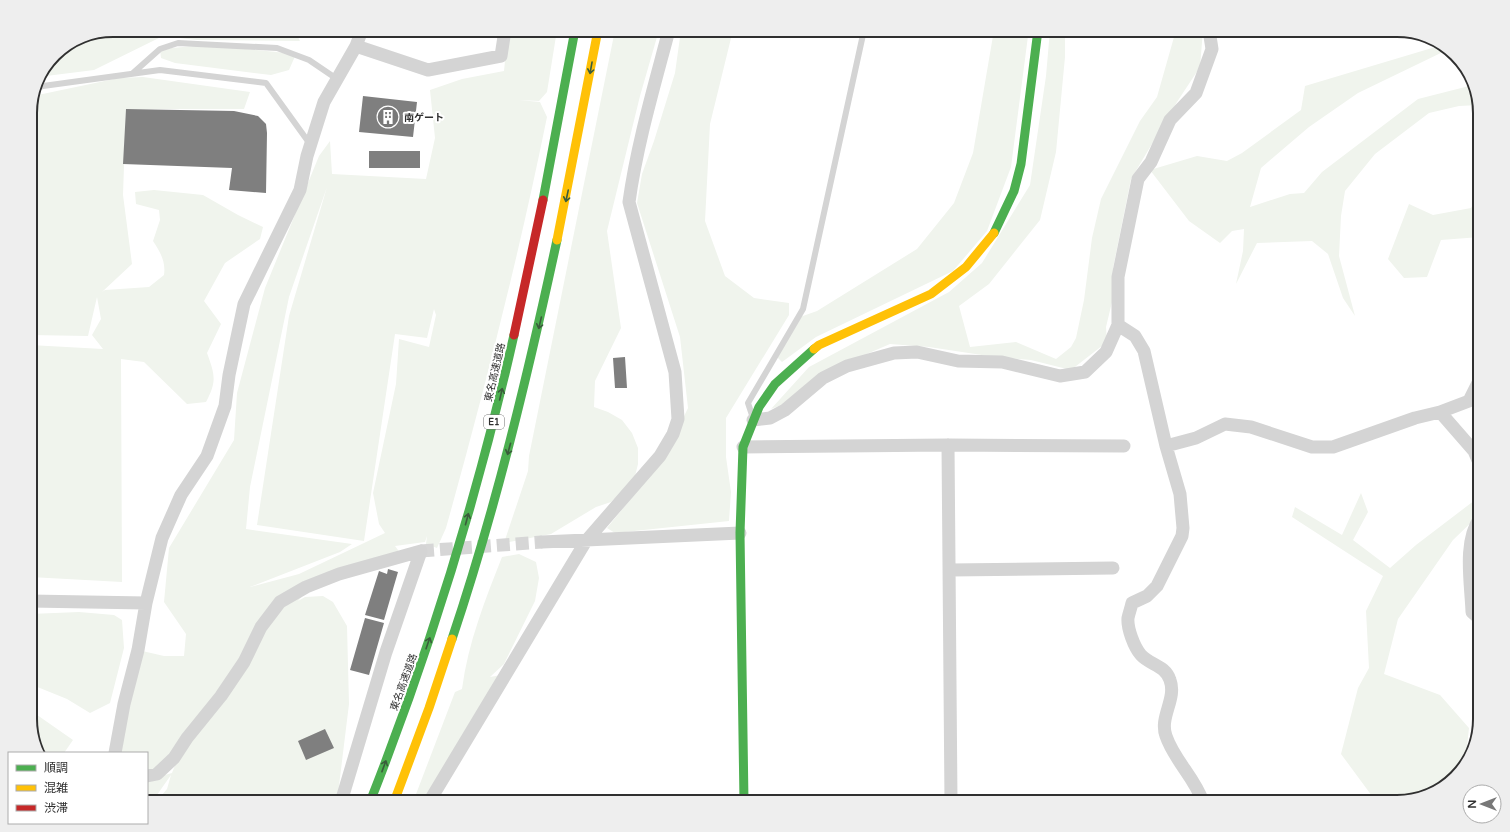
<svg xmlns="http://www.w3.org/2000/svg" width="1510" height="832" font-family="'Varela Round','Noto Sans JP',sans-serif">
  <rect width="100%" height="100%" fill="#fff"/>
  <path fill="#f0f4ed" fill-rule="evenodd" d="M113,30H303L297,35L300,41L197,40L163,36L94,70L38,77L54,54L81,36Z
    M508,30H557L547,92L539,101L519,100L540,102L547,117C519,255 484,392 446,528L437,548L426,544L427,536L425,542L395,546L401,554L306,592L298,601L305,597L323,596L333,602L347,626L349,704L337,802H156L167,789L171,775L152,802H147V780L172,773L179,755L163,768L147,773V753H115L138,650L164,656H184L186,634L164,602L169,548L234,440L237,393L265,288L319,156L330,141L332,174L426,179L435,138L430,90L462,79L504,71ZM327,187L289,316L257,525L364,541L395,334L427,338L434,309L436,315L429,347L399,339L396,384L373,493L379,524L385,533L299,574L250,587L340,552L352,544L246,529L250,487L289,297Z
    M615,30H659L640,96L607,231L621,328L595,381L594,407L608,412L622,420L632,433L638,448V464L634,480L611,502L596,507L551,534L504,543L528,471L529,456Z
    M681,30H733L710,124L705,221L725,276L754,298L789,303V315L726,418V457L731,492L729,521L615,533L607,528L664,458L688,408L680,337L637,203L642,174L654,141L675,73Z
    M994,30H1028V36L1011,167L987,231L953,271L816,337L782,362L775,355L800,317L817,311L917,249L954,203L973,153Z
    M1050,30H1065V57L1056,152L1040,220L989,284L959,306L970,347L1016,342L1056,359L1071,347L1076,338L1084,300L1092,238L1101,199L1140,121L1157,97L1176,30H1203L1200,67L1177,102L1131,179L1113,268L1112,302L1106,327L1107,342L1071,370L1031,360L995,357L929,347L890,344L825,372L784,404L771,409L809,367L949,292L982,263L1030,185L1046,76Z
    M206,45L296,54L289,70L271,75L175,63L161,58L160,49Z
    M1442,45L1447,50L1358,93L1309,127L1261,168L1250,207L1290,194L1304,193L1322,172L1418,99L1473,85L1479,105L1459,106L1429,113L1375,154L1345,191L1341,216L1339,256L1355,316L1343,298L1328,254L1312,241L1257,243L1236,284L1243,251L1244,229L1232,231L1220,243L1189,221L1150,170L1197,156L1227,161L1242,153L1301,110L1305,86Z
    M143,77L250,92L244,109H126L123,195L132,264L102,292L105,290L149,287L164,275C166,261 160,252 153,241L160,220L159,210L136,204L135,192L154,190L203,195L238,215L263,227L260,239L225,263L204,301L221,324L207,353C215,375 217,381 206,402L187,404L144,362L121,359L122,582L30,577V345L103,349L92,335L101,319L97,297L88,336L30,335V108L33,96L119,78Z
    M1480,192V237L1441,240L1427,277L1404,278L1388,259L1409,204L1433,215L1471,208Z
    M1480,489V514L1453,540L1398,619L1384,674L1440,695L1469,728L1465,765L1439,791L1397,802H1370L1372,796L1341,754L1358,688L1369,668L1366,611L1383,576L1292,517L1295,507L1342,535L1361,493L1368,512L1353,540L1390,568L1416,545L1475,500Z
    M519,554L536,562L539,578L535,601L504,664L490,677L501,675L450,763L421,802H413L455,692L462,689C468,643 485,600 502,557Z
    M79,612L114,615L122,620L124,648L110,703L90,713L67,699L30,684V614Z
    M30,710L73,740L64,753H40L30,724Z"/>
  <path fill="#7f7f7f" d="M450,30H467L464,36Z
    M363,96L417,102L413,137L359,132Z
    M126,109L234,111L258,116L266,124L267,133L266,193L229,190L232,168L123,164Z
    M369,151H420V168H369Z
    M625,357L627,388H615L613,358Z
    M388,569L398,572L384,620L365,615L379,571L387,574Z
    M365,618L384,623L369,675L350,670Z
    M325,729L334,748L306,760L298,741Z"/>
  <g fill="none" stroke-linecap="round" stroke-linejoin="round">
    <path stroke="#d6d6d6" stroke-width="13" stroke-dasharray="13 6" stroke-linecap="butt" d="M421,551L542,542"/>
    <path stroke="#d4d4d4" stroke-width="6" d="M133,73L160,49L178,43L277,48L309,60L337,79
      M35,89L43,86L160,70L266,83L310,144
      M752,415L748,403L803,309L864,30"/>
    <path stroke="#d4d4d4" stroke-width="13" d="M356,46L428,70L501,56L505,30
      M1118,325L1135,336L1144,351L1166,446L1180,494L1183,528L1182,536L1157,586L1147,596L1132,603C1131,608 1129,613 1128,618C1127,628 1134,647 1141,655C1150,665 1165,665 1170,680C1177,699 1159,717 1166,736C1174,760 1195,778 1203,802
      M1440,412L1474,451L1480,465
      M753,420L770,418L785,410L823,378L847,366L894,353L917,352L958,361L1002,362L1060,376L1085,372L1106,352L1118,325V277L1138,179L1151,162L1170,120L1196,93L1212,49L1209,30
      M948,445L951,802
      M1166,446L1196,438L1225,424L1251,427L1312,447H1333L1415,418L1440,412L1469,401L1480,379
      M743,447L948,445L1124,446
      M1480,518C1463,542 1471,583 1472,612L1480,619
      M542,542L740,533
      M950,570L1113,568
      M30,601L146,603
      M115,753L124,704L138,650L146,603L162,538L181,495L207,456L225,406L229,375L244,304L300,190L307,156L324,102L356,46L362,30
      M147,776L157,774L174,758L187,738L221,696L244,662L261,627L280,602L306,587L339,574L421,551
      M341,802L386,652L421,551
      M429,802L586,541L660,456L673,434L678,419L675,372L629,202C637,144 654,87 669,30"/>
    <path stroke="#4caf50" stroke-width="9" d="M543,200L575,30
      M994,233L1014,191L1021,164L1038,30
      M452,639C496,508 528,374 557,240
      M370,802C430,650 478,495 514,335
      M744,802L740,533L743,447L759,407L775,384L814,349"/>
    <path stroke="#ffc107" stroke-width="9" d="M557,240L598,30
      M814,349L819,345L931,294L966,267L994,233
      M394,802L429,708L452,639"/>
    <path stroke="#c62828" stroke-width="9" d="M514,335L543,200"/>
  </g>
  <defs><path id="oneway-shaft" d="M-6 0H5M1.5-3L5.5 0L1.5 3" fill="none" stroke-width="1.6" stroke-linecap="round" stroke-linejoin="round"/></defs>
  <g stroke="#3a5c3b">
    <use href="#oneway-shaft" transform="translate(591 68) rotate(100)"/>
    <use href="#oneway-shaft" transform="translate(567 196) rotate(102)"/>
    <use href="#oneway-shaft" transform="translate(540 323) rotate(103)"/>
    <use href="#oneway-shaft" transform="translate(501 394) rotate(-77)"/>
    <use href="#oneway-shaft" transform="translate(509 449) rotate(105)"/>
    <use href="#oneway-shaft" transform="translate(467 519) rotate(-75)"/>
    <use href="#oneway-shaft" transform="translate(428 643) rotate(-71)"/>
    <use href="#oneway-shaft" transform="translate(384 766) rotate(-70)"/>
  </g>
  <defs>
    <g id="building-disc" transform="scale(1.15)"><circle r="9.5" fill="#787878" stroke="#fff"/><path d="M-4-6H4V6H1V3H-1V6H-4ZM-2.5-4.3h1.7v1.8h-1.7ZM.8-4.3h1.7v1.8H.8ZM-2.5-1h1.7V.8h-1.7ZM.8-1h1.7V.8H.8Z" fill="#fff"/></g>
  </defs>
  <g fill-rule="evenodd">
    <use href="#building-disc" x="388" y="117"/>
  </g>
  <g text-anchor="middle" stroke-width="4" stroke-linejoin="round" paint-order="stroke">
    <rect fill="#fff" stroke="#6e6e6e" stroke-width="1" x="484" y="415" width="20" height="14" rx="3"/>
    <g font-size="9" font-weight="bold" fill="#303030">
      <text x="494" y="425">E1</text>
    </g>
    <g font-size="10" font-weight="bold" fill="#303030" stroke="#fff" text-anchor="start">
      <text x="404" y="121">南ゲート</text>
    </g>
    <g font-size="10" fill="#303030" stroke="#fff">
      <text transform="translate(494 372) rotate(-77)" y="4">東名高速道路</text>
      <text transform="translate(403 682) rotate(-70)" y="4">東名高速道路</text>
    </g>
  </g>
  <path d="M0 0H1510V832H0ZM113 37H1397A76 76 0 0 1 1473 113V719A76 76 0 0 1 1397 795H113A76 76 0 0 1 37 719V113A76 76 0 0 1 113 37Z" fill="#eee" fill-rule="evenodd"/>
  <path fill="none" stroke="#303030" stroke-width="2" d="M113 37H1397A76 76 0 0 1 1473 113V719A76 76 0 0 1 1397 795H113A76 76 0 0 1 37 719V113A76 76 0 0 1 113 37Z"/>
  <rect x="8" y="752" width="140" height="72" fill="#ffffff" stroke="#acacac"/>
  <rect x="16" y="765" width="20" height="6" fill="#4caf50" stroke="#acacac"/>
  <text x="44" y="772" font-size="12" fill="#303030">順調</text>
  <rect x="16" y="785" width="20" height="6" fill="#ffc107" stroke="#acacac"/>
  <text x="44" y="792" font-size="12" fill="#303030">混雑</text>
  <rect x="16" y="805" width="20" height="6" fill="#c62828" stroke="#acacac"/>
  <text x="44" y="812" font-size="12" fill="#303030">渋滞</text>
  <g transform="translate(1482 804) rotate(270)"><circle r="19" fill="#ffffff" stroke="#acacac"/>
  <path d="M0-3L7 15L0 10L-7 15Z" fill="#787878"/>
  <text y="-6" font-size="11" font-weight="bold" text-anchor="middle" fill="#303030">N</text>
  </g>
</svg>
